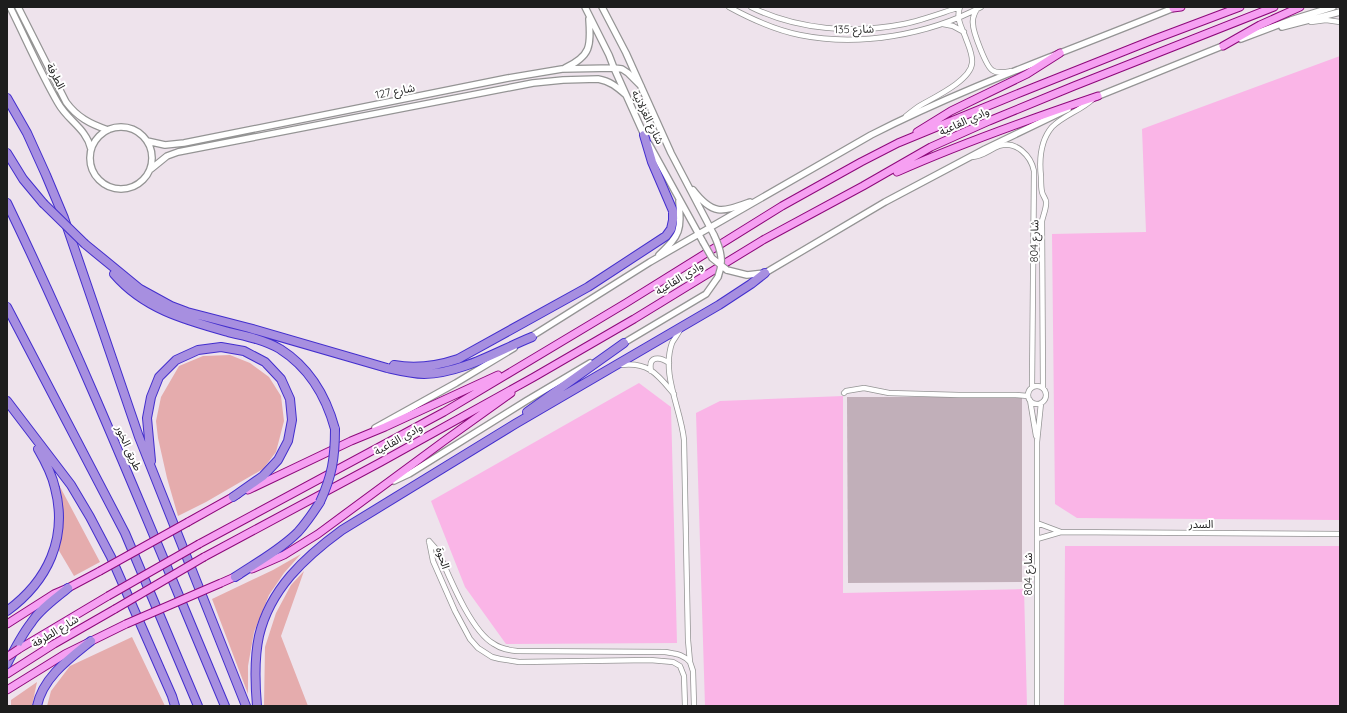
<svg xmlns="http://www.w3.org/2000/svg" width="1347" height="713" font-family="Quicksand,'Noto Sans Arabic',sans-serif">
  <rect width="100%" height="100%" fill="#eee3ec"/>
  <path fill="#c1afb9" d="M847,397H1022V582L848,583Z"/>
  <path fill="#e5acad" d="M230,355L250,363L269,377L281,396L284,421L276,452L263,469L206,502L178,516L167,478L158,438L156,421L161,397L179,366L203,356Z
    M58,483L100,562L74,576L58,549L62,526Z
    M301,554L284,573L269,595L254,632L248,666V694L212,599L273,570Z
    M304,571L281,636L308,706H264L265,647L276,613L291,585Z
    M132,637L165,706H47L51,691L70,666Z
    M37,682L32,706H11V700Z"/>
  <path fill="#fab5e7" d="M1340,56V520L1077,518L1055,504L1052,234L1146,232L1142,129Z
    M639,383L671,407L677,643L506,644L465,587L431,501Z
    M843,396V593L1024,589L1027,706H705L696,413L720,401Z
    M1065,546H1340V706H1064Z"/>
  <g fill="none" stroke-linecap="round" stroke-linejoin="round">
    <g stroke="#949494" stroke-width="6">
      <path id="minor" d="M729,7C751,19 775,30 800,35C859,47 928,35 981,7
        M751,7C797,30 854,34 904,24C923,20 941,13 960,7
        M977,9C974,14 972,19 973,24C973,32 986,66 992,70C997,74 1005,72 1011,71
        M1311,22L1326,20L1340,22
        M943,24L953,26L964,32
        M906,116C911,112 916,108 921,105C935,97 971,80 972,63C973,54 968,45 965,36C961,26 956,18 960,7
        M972,157C982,157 989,150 999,146C1016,140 1031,156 1034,171L1032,387
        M680,330C678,334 674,339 672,343C661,374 681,409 684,440L688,640L690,662L693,671L694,706
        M621,365C649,362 657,374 674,394
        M651,371C648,356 659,356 669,363
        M1028 395a9 9 0 1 1 18 0a9 9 0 1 1-18 0Z
        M1043,388L1042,221C1043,216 1046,209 1046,204C1047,199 1043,197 1042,192C1041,188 1041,182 1041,177C1039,159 1040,141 1052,127C1064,115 1080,111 1093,99
        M844,393L846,391L864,388L889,393L959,395H1016L1028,396
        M1030,400L1036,436
        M1037,523L1061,532
        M1037,539L1061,532L1340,534
        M429,541L433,561L455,611L470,639L478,648L492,657L500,659L519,662L650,660L673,662L680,666L684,676L685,706
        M429,541L437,550L441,558C451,581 472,632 494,644C501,649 509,650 517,651L665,652C676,654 683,654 690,662
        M1037,706V442L1041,403"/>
    </g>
    <g stroke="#949494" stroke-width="8">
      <path id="tertiary" d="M10,7C26,39 40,72 58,103C68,121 86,128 91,149
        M18,7L66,102C77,117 90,124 108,130
        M585,7L609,55L614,68L645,137
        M602,7L626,53L671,153L714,235
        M1282,27L1340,12
        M1241,39L1291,20L1333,7
        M565,68C591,56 591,46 589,19
        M1096,97L1225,45
        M90 158a31 31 0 1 1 62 0a31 31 0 1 1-62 0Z
        M147,141L165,145L184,143L508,78L562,69L614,68L622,69L628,73L641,86
        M649,144L703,242
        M151,169L167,156L178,152L533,83L563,80L598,79C610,81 617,87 626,95
        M693,190C713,216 722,212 750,202
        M659,255C681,234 681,231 679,201
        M727,270L747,275L765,273L885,202L985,149L1068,109
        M529,338L650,262L871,135C969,85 1074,49 1176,7
        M622,344L706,294L718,277
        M375,428L456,383L514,348
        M394,481L409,474L526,401L590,363"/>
    </g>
    <g stroke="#8d097a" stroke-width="9">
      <path id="primary" d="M1173,8L1181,7
        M1223,46L1260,25L1300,7
        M917,132L951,111L1027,74L1060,53
        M897,172C962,143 1030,119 1098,96
        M248,490L351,441L385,427L498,375
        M188,522L238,494
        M199,544L444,412L626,303L782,206L861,162L898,143L1022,92L1155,39L1240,7
        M204,557L381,462L534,377L634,319L763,240L863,186L931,147L989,121L1074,86L1274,7
        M252,569L284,555L318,534L444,441L511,393
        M221,583L239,575
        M7,624L54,594L68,588L100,571
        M19,649L108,596
        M7,674L54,644L115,609
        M7,690L65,654L126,624"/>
    </g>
    <g stroke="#432fcd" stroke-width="10">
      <path id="motorway" d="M7,98L27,133L46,175L64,218L139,437L246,706
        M7,153L23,179L43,203
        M7,203C86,367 154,537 225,706
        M85,244L140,289L171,306L187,312L249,328L387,368C400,371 412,374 424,374C463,373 497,351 532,337
        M114,274C144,309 185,320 228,332C246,336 264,340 280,349C310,368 326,396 335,429
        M7,307L125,533L198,706
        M394,365C416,369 437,366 458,359L588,287L666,236L671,229L673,220V211L652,162L644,135
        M7,401L71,485L90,517L111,557L172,696L175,706
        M527,412L624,343
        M151,461L147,418L151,397L159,377L176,360L198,350L221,347L244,351L265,362L281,379L290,399L292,420L288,441L278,460L263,476L233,497
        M235,577C256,563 280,550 298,532C306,523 313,513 320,502
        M7,611C48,581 68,538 55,488C52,474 45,461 38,449
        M7,664C14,650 21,636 31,623C40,609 55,599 68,588
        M37,706C43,677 70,658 91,641
        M257,706C255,683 254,659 259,636C270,589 305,557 342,530L515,424L719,305L751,284L765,273"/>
    </g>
    <use href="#minor" stroke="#fff" stroke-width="4.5"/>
    <use href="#tertiary" stroke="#fff" stroke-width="5.5"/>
    <use href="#primary" stroke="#f6a0f2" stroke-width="7"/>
    <use href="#motorway" stroke="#a78fe0" stroke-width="8"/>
    <g stroke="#949494" stroke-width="8" stroke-linecap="butt">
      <path id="tertiary-bridge" d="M714,235C721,250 724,262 718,277
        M703,242L712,258L727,270"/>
    </g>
    <g stroke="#8d097a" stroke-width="9" stroke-linecap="butt">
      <path id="primary-bridge" d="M100,571L188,522
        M108,596L199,544
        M115,609L204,557
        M126,624L221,583
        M7,657L19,649"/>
    </g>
    <g stroke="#432fcd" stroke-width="10" stroke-linecap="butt">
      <path id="motorway-bridge" d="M43,203L85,244
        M320,502C332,476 335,458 335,429"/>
    </g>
    <use href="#tertiary-bridge" stroke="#fff" stroke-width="5.5"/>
    <use href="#primary-bridge" stroke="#f6a0f2" stroke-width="7"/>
    <use href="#motorway-bridge" stroke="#a78fe0" stroke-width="8"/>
  </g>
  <g text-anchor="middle" stroke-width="4" stroke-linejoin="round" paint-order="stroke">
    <g font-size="11" fill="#1d1d1d" stroke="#fff">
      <text transform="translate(854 29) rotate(-1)" y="4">شارع 135</text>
      <text transform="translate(56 76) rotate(63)" y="4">الطرفة</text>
      <text transform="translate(395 91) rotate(-11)" y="4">شارع 127</text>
      <text transform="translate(648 117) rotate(64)" y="4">شارع الغزلانية</text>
      <text transform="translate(964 121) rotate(-24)" y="4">وادي القاعية</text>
      <text transform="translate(1034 241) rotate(-89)" y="4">شارع 804</text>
      <text transform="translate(679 278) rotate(-31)" y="4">وادي القاعية</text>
      <text transform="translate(398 439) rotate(-29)" y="4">وادي القاعية</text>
      <text transform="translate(129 448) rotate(66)" y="4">طريق الخور</text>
      <text x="1201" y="528">السدر</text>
      <text transform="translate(443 558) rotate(72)" y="4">الحوة</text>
      <text transform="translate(1028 574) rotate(-90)" y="4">شارع 804</text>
      <text transform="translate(55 631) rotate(-31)" y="4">شارع الطرفة</text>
    </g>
  </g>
  <rect width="1347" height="713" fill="none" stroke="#1d1d1d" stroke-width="16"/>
</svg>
